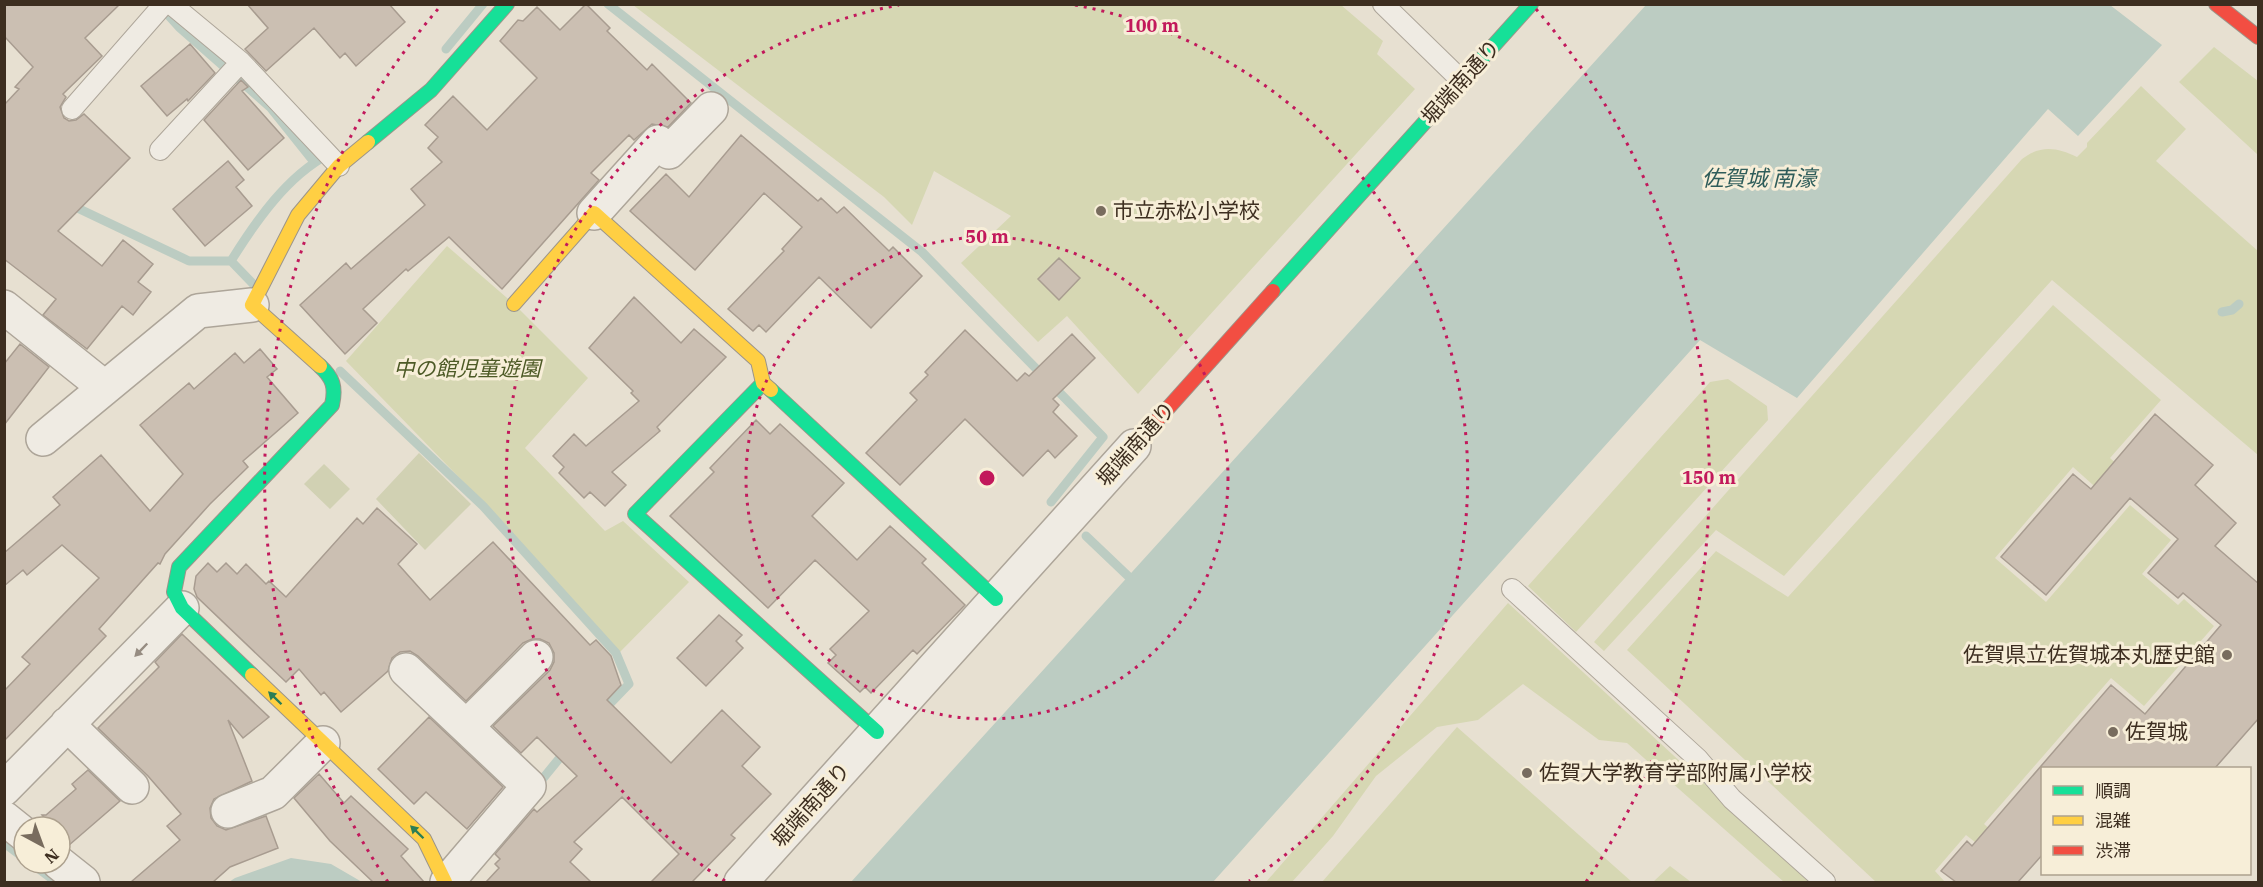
<svg xmlns="http://www.w3.org/2000/svg" width="2263" height="887" font-family="'IBM Plex Serif','Noto Sans JP',serif">
  <rect width="100%" height="100%" fill="#e7e0d1"/>
  <path fill="#d6d7b3" d="M633,5H1341L1383,41L1377,54L1415,89L1138,394L1067,316L1038,342L961,263L1011,216L934,171L912,225L884,197Z
    M2214,47L2258,81V155L2179,82Z
    M2141,86L2186,129L2156,161L2258,251V455L2052,280L1784,576L1716,530L1604,651L1594,642L2022,159C2040,145 2057,147 2077,157L2087,147V143Z
    M447,246L514,304L588,378L525,448L605,531L623,521L689,582L619,653L478,497L346,361Z
    M2053,305L2161,400L2110,458L2122,469L2102,493L2073,467L1995,558L2046,602L2130,505L2171,540L2142,574L2178,605L2184,599L2214,626L2144,706L2111,678L1984,824L1993,832L1980,846L1966,835L1935,871L1945,882H1876L1627,650L1716,551L1788,597Z
    M1728,379L1767,406L1768,420L1576,632L1528,586L1710,382Z
    M1508,603L1811,882H1784L1627,743L1599,740L1523,684L1478,720L1437,727L1376,776L1333,836L1292,882H1266Z
    M1457,727L1632,882H1322Z
    M1670,866L1691,882H1653Z"/>
  <path fill="#d1d1b3" d="M419,453L471,504L425,550L376,499Z
    M324,464L350,489L330,509L304,484Z"/>
  <path fill="#bcccc2" d="M1646,5H2110L2162,45L2078,136L2048,109L1797,398L1700,340L1213,882H851Z
    M291,858L331,864L362,882H229L235,878Z"/>
  <g fill="none" stroke-linecap="round" stroke-linejoin="round">
    <path stroke="#bcccc2" stroke-width="9" d="M608,4L922,252L1103,437L1051,502
      M160,6L179,27L270,107L314,162
      M446,49L483,4
      M69,204L189,261H231L256,287
      M231,261C256,221 287,176 329,154
      M2222,312L2232,310L2239,304
      M340,371L483,506L616,653L629,684L603,711
      M1086,536L1128,576
      M536,787L567,749
      M4,843L24,858
      M31,863L56,882"/>
  </g>
  <path fill="#cbbfb2" stroke="#a89c90" stroke-width="1.5" d="M4,4H120L85,38L102,56L63,94L66,97L60,107L64,118L69,121L76,120L84,114L130,158L58,231L102,266L123,240L153,264L138,282L151,292L133,315L122,306L87,349L43,315L56,299L4,259V105L19,89L15,87L33,67L4,36Z
    M247,4H389L405,22L356,66L345,53L340,58L314,28L266,71L245,49L268,28Z
    M586,4L610,28L607,31L647,70L652,64L691,103L668,127L652,124L634,140L629,135L591,173L599,180L502,289L449,237L408,271L406,269L363,309L377,323L345,354L300,305L346,263L351,269L425,205L411,189L442,162L428,148L438,137L425,125L453,96L487,130L537,78L500,41L518,20L523,21L537,7L560,30Z
    M190,44L215,73L188,101L187,99L167,116L141,86Z
    M241,80L248,87L242,91L284,138L248,170L204,120Z
    M741,135L818,201L821,198L837,213L844,207L889,251L893,247L922,276L871,328L819,277L766,332L759,325L753,331L728,309L784,251L782,249L802,227L764,193L695,270L630,211L666,174L689,197Z
    M228,161L244,180L236,187L252,206L205,246L173,209Z
    M1059,258L1080,278L1059,300L1038,279Z
    M634,297L681,343L694,329L726,357L657,427L660,431L612,472L626,485L605,506L590,492L584,498L559,473L564,467L553,456L574,434L586,446L639,401L631,393L633,391L589,348Z
    M965,330L1017,381L1025,373L1029,376L1072,334L1095,358L1053,399L1059,405L1053,412L1077,436L1055,458L1048,450L1023,476L965,419L900,485L866,453L917,400L910,393L928,375L925,372Z
    M20,344L49,367L4,425V364Z
    M260,349L277,369L267,377L298,413L243,461L248,467L210,504L165,554L160,564L158,563L99,629L106,636L4,741V691L30,664L22,657L99,578L62,545L27,575L23,570L4,586V553L60,505L53,497L101,455L150,511L183,474L140,425L189,383L194,389L235,353L244,363Z
    M2155,414L2213,465L2195,485L2236,523L2215,546L2259,584V718L2215,768H2043V854L2018,882H1956L1941,871L1967,841L1972,846L2111,685L2145,714L2221,625L2183,593L2178,598L2148,573L2178,539L2130,498L2046,595L2001,557L2073,474L2091,489Z
    M756,420L770,434L780,424L844,483L812,516L857,560L890,526L926,559L922,563L965,605L917,654L913,650L871,693L865,687L860,692L828,663L836,655L830,649L869,611L815,560L768,608L670,516L714,472L710,468Z
    M377,508L417,544L398,564L430,600L493,542L590,645L596,640L611,656L621,685L607,700L671,763L722,710L760,747L742,766L771,794L731,835L735,838L692,882H651L679,854L622,797L574,842L582,849L570,862L591,882H486L499,868L495,864L500,859L495,854L534,809L537,812L577,776L537,737L521,753L493,726L550,670L554,662V653L549,643L540,639H532L523,643L466,701L418,656L410,651L400,652L392,658L388,671L341,712L324,692L321,695L299,669L286,682L197,597L194,589L196,576L208,563L217,572L226,563L237,574L246,564L266,584L269,581L286,597L357,518L363,524Z
    M719,615L742,635L736,641L743,648L706,686L677,658Z
    M182,634L269,717L243,738L228,720L252,781L214,799L210,808L211,818L217,826L226,830L266,816L278,848L230,867L213,882H131L180,840L167,826L181,814L148,776L98,728L159,667L155,662Z
    M429,717L503,787L467,829L426,792L414,804L378,769Z
    M88,770L120,801L68,846L60,836V827H52L42,815H46L76,789L72,784Z
    M319,774L344,803L351,796L408,849L401,856L424,882H373L330,841L294,798Z"/>
  <g fill="none" stroke-linecap="round" stroke-linejoin="round">
    <g stroke="#ada599" stroke-width="22">
      <path id="lane" d="M171,4L241,62L339,166
        M1383,4L1462,81
        M72,109L164,4
        M160,150L241,62
        M1512,589L1698,759L1732,799L1825,882"/>
    </g>
    <g stroke="#ada599" stroke-width="36">
      <path id="street" d="M594,213L658,142L669,152L711,109
        M4,307L104,387
        M43,439L198,311L252,305
        M406,670L529,786L447,882
        M67,724L132,787
        M467,726L536,657
        M4,789L182,608
        M228,811L273,793L323,743
        M4,818L24,834
        M59,863L83,882
        M741,882L1134,446"/>
    </g>
    <g stroke="#9c958a" stroke-width="16">
      <path id="fast" d="M368,142L431,90L507,4
        M1273,291L1531,4
        M763,383L635,514L877,732
        M771,390L996,599
        M252,675L182,608L174,592L179,567L332,405C336,387 333,378 320,366"/>
    </g>
    <g stroke="#9c958a" stroke-width="16">
      <path id="slow" d="M514,304L594,213L758,361L763,383L771,390
        M320,366L252,305L298,215L339,166L368,142
        M252,675L424,839L445,882"/>
    </g>
    <g stroke="#9c958a" stroke-width="16">
      <path id="jam" d="M2216,4L2258,37
        M1134,446L1273,291"/>
    </g>
    <use href="#lane" stroke="#efebe3" stroke-width="20"/>
    <use href="#street" stroke="#efebe3" stroke-width="33"/>
    <use href="#fast" stroke="#16e098" stroke-width="14"/>
    <use href="#slow" stroke="#ffcf43" stroke-width="14"/>
    <use href="#jam" stroke="#f24e42" stroke-width="14"/>
  </g>
  <defs><path id="oneway-solid" d="M-6-.8H1V-3.2L6.5 0L1 3.2V.8H-6Z" transform="scale(1.5)"/></defs>
  <use fill="#968c82" href="#oneway-solid" transform="translate(141 650) rotate(134)"/>
  <g fill="#2b7e56">
    <use href="#oneway-solid" transform="translate(275 698) rotate(-136)"/>
    <use href="#oneway-solid" transform="translate(417 832) rotate(-136)"/>
  </g>
  <g fill="none" stroke="#c2185b" stroke-width="3" stroke-dasharray="3 6">
    <circle cx="987" cy="478" r="241"/>
    <path d="M725 881A481 481 0 0 1 899 5M1075 5A481 481 0 0 1 1249 881"/>
    <path d="M388 882A722 722 0 0 1 438 9M1536 9A722 722 0 0 1 1586 882"/>
  </g>
  <g fill="#786c5e" stroke="#f7eed8" stroke-width="2">
    <circle cx="1101" cy="211" r="6"/>
    <circle cx="2227" cy="655" r="6"/>
    <circle cx="2113" cy="732" r="6"/>
    <circle cx="1527" cy="773" r="6"/>
  </g>
  <g text-anchor="middle" stroke-width="6" stroke-linejoin="round" paint-order="stroke">
    <g font-size="21" fill="#3d2e20" stroke="#f7eed8">
      <text transform="translate(1461 82) rotate(-48)" y="7">堀端南通り</text>
      <text transform="translate(1136 444) rotate(-48)" y="7">堀端南通り</text>
      <text transform="translate(811 805) rotate(-48)" y="7">堀端南通り</text>
    </g>
    <g font-size="21" fill="#3d2e20" stroke="#f7eed8" text-anchor="start">
      <text x="1113" y="218">市立赤松小学校</text>
      <text x="2215" y="662" text-anchor="end">佐賀県立佐賀城本丸歴史館</text>
      <text x="2125" y="739">佐賀城</text>
      <text x="1539" y="780">佐賀大学教育学部附属小学校</text>
    </g>
    <g font-size="21" font-style="italic" fill="#4d5a26" stroke="#f7eed8">
      <text x="467" y="376">中の館児童遊園</text>
    </g>
    <g font-size="22" font-style="italic" fill="#2f5d5a" stroke="#f7eed8">
      <text x="1759" y="186">佐賀城 南濠</text>
    </g>
  </g>
  <circle cx="987" cy="478" r="9" fill="#c2185b" stroke="#f7eed8" stroke-width="3"/>
  <g font-size="18" text-anchor="middle" font-weight="bold" fill="#c2185b" stroke="#f7eed8" stroke-width="6" stroke-linejoin="round" paint-order="stroke">
    <text x="1152" y="32">100 m</text>
    <text x="987" y="243">50 m</text>
    <text x="1709" y="484">150 m</text>
  </g>
  <rect width="2263" height="887" fill="none" stroke="#3d2e20" stroke-width="12"/>
  <rect x="2041" y="767" width="210" height="108" fill="#f7eed8" stroke="#ada18e" stroke-width="1.5"/>
  <rect x="2053" y="786" width="30" height="9" fill="#16e098" stroke="#ada18e" stroke-width="1.5"/>
  <text x="2095" y="797" font-size="18" fill="#3d2e20">順調</text>
  <rect x="2053" y="816" width="30" height="9" fill="#ffcf43" stroke="#ada18e" stroke-width="1.5"/>
  <text x="2095" y="827" font-size="18" fill="#3d2e20">混雑</text>
  <rect x="2053" y="846" width="30" height="9" fill="#f24e42" stroke="#ada18e" stroke-width="1.5"/>
  <text x="2095" y="857" font-size="18" fill="#3d2e20">渋滞</text>
  <g transform="translate(42 845) rotate(139)"><circle r="28" fill="#f7eed8" stroke="#ada18e" stroke-width="1.5"/>
  <path d="M0-4.5L10 22L0 15L-10 22Z" fill="#786c5e"/>
  <text y="-9" font-size="16" font-weight="bold" text-anchor="middle" fill="#3d2e20">N</text>
  </g>
</svg>
